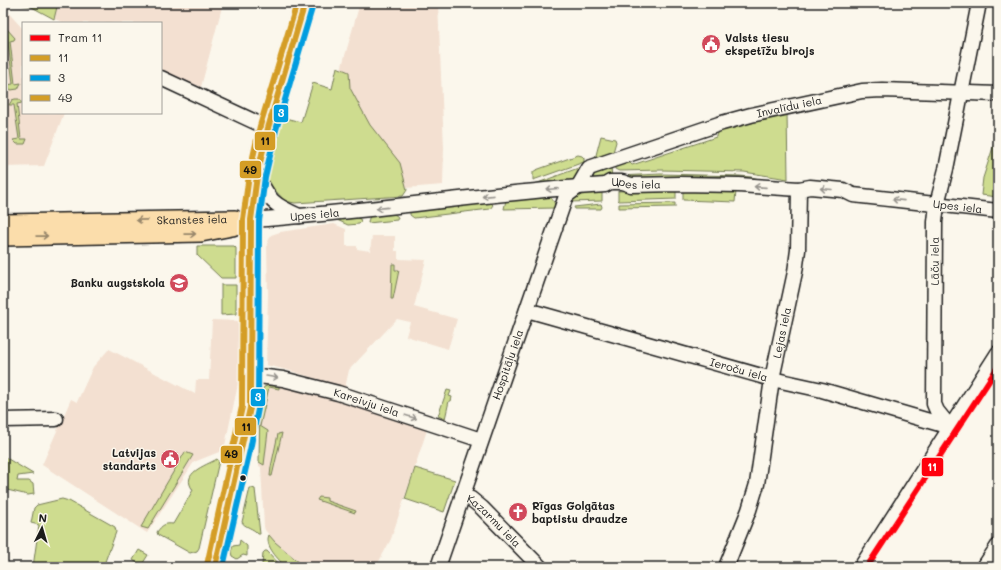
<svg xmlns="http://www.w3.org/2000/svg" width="1001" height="570" font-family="Mali,sans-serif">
  <rect width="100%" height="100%" fill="#fbf7ec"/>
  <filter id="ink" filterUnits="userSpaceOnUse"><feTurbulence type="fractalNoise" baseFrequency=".025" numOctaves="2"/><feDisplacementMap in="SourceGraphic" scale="8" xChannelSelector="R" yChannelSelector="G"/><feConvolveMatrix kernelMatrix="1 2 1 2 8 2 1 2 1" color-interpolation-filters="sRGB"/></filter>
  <g filter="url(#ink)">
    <path fill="#f3e0d1" d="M58,3H223L201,87L161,71V23H65L54,19Z
      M360,3H438L444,148L443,185L318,195L334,94Z
      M3,7L23,29V113H64L44,166L3,167Z
      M334,224L346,229V246H357V249L370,251L372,236H395V251H398V259L426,260L414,307L457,319L448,349L406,336L410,322L397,319L349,370L345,388L291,371L266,365L268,296L267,244L271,235L280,232Z
      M212,320L240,321L238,384L224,450L194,462L147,533L42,465L71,399L77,402L93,367L109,349L195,394L196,380H209Z
      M273,384L331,398L427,430L391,539L376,567H305L275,542L265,530L264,527L261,467L259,466V426L261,391L267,385Z"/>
    <path fill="#cedc8f" stroke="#757c56" d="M13,3H58L54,19L30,6Z
      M3,29H7L15,38L14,40L10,41L15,84L21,83L18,89L11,90L7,85L13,84L7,34L3,35Z
      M337,67L349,72L350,88L370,125L400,163L407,190L403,196L295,203L285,201L271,186L266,176L281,117L301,122L313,83L332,89Z
      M15,99H19L22,103L17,104L21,139H27L25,144H17L13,140L19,139L14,105H9L12,100Z
      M787,112L788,179L744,172L662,170L619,171L615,169V164L627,160L632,165L716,137L717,129Z
      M998,132V197L981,195L983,178Z
      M601,136L615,139L616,142L613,152L595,159Z
      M578,155L582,156L584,158V162L533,180V172L536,170Z
      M611,166L612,179L595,180L593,178L592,173Z
      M581,167L578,176L571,182L535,184Z
      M661,174L740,176L751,177L763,180L616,179L618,176Z
      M676,189V199L619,201L618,200V191Z
      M683,190L736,191L735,202L683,200Z
      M600,192L602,193V201L570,202L577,193Z
      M548,196C553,199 555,202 555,208L504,209L506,200Z
      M489,201L493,205L490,209L414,218L410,215V212L412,210Z
      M675,203V207L619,208V204Z
      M601,204L602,207L601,209H575L574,207Z
      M393,213L398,217L397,220L368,223L369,218L371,216Z
      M357,218L360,219L361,222L359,224L348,225L337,220Z
      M197,246H234L236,248V278H221L197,255Z
      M392,264H395V270H399L393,299H391Z
      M221,285H236V314L221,315Z
      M273,384L279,386V389L269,387L260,426L268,431L264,465L259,462L260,394L264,387Z
      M447,390L451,391L449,396L452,397L451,401H449L445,419L438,416Z
      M282,433L272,476H270L271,467L278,434Z
      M185,452L193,455L148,529L141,527Z
      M3,456L33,474L18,476L17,481H29L33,484L34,494L28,495L3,489Z
      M217,459L219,461L199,548L197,551L190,553L158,535L157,532C162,525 165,523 173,524L193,490C180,473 205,466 217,459Z
      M415,468L455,480L444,512L405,499Z
      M250,488H252L255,489L260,534H258C254,528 244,527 242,522Z
      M319,497L327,498V501L356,511L355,513L317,500Z
      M62,499L69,501L115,527L116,532L103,567H33L39,525L31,523L34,508L37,505Z
      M269,535L275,542L301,564L304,562L306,567H286C279,560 264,546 269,535Z
      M240,540L247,546V556L243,555L237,559L232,556L231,552L233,546L239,545Z
      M139,550L148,555L143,563L140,565L133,560Z
      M265,551H267L282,567H267L262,565L263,553Z"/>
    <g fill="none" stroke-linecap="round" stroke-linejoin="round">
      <g stroke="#1c1c1c" stroke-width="17">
        <g id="minor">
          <path d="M161,78L268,128"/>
          <path d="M257,176C271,202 272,204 299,216"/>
          <path id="s1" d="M251,220C369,212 487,193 605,185L610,182H622L631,185L679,184L739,185L799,189L810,187L843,190L853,195L998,211"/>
          <path id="s2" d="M527,310L772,379L822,390L950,427"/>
          <path id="s3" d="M250,375L283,379L338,393L481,440"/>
          <path d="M3,420L56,419"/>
          <path id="s4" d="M950,427L937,411L934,404L935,222L937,204L946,169L979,3"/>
          <path id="s5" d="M462,496L471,499L482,508L540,567"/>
          <path id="s6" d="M438,567L566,196L578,187L589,168L722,123L751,115L862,91L882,90L998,94"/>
          <path id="s7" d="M726,567L749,510L757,484L772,379L795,272L798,250L799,189"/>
          <path d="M861,567L998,353"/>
          <path d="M984,567L998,546"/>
        </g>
      </g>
      <g stroke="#1c1c1c" stroke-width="20">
        <g id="major">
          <path id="s8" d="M3,223L235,219"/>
          <path d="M3,237L201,233L232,227L251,220"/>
          <path d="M215,567C225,514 241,462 250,408L251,220L257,176L268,128L305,3"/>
        </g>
      </g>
      <use href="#minor" stroke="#fbf7ec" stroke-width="14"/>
      <use href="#major" stroke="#fbddab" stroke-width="17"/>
      <g stroke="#fbf7ec" stroke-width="9">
        <path id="bus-1" d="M215,567L250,408L251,220L257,176L268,128L305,3"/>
      </g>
      <g stroke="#fbf7ec" stroke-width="9">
        <path id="bus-2" d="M223,567L250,450L258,409L259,221L265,177L276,130L313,5"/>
      </g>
      <g stroke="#fbf7ec" stroke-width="9">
        <path id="bus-3" d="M207,565L242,407L243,220L249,175L260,126L297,3"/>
      </g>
      <use href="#bus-1" stroke="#d49d25" stroke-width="6"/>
      <use href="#bus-2" stroke="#009de0" stroke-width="6"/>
      <use href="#bus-3" stroke="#d49d25" stroke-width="6"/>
      <g stroke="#fbf7ec" stroke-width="9">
        <path id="tram-1" d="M867,567L998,367"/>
      </g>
      <use href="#tram-1" stroke="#ff000c" stroke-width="6"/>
    </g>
    <defs><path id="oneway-shaft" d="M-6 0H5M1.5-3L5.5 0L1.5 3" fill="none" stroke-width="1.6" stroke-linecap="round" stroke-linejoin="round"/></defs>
    <g stroke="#97948e">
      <use href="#oneway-shaft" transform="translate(760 187) rotate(-176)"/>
      <use href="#oneway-shaft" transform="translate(552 189) rotate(175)"/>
      <use href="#oneway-shaft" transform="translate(826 189) rotate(-175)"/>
      <use href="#oneway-shaft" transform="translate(488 196) rotate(174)"/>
      <use href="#oneway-shaft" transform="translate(898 200) rotate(-174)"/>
      <use href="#oneway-shaft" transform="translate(382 208) rotate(174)"/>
      <use href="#oneway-shaft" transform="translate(272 377) rotate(9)"/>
      <use href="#oneway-shaft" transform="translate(411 417) rotate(18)"/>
    </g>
    <g stroke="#97866b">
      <use href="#oneway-shaft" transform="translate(142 220) rotate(179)"/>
      <use href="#oneway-shaft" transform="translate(190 234) rotate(-1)"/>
      <use href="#oneway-shaft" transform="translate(42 236) rotate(-1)"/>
    </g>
  </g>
  <defs>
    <g id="civic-disc" transform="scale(1)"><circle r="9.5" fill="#d1495b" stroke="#fbf7ec"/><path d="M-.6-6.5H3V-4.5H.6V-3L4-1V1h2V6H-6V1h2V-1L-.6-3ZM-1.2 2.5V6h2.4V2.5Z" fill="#fff"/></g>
    <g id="university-disc" transform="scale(1)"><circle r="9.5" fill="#d1495b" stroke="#fbf7ec"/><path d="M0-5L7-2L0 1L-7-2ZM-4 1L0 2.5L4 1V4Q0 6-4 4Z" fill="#fff"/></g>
    <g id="church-disc" transform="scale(1)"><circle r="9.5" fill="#d1495b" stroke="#fbf7ec"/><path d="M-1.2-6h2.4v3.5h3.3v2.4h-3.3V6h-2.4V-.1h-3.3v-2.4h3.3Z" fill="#fff"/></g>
  </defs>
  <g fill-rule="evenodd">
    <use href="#civic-disc" x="711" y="44"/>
    <use href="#university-disc" x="179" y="283"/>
    <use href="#civic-disc" x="170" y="459"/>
    <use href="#church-disc" x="518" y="512"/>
  </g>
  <circle fill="#1c1c1c" stroke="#fbf7ec" stroke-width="1.5" cx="243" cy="478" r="3.5"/>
  <g text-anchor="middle" stroke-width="3" stroke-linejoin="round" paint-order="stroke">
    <g font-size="11" font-weight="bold" fill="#1c1c1c" stroke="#fbf7ec" text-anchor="start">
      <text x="725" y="42">Valsts tiesu<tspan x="725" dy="13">ekspetīžu birojs</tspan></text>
      <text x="165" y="287" text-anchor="end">Banku augstskola</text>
      <text x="156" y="457" text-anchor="end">Latvijas<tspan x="156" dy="13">standarts</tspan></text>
      <text x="532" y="510">Rīgas Golgātas<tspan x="532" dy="13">baptistu draudze</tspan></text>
    </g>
    <g font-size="11" fill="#1c1c1c" stroke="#fbf7ec">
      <text dy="4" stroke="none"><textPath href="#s6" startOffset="639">Invalīdu iela</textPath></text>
      <text dy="4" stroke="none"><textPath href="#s1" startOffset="388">Upes iela</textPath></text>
      <text dy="4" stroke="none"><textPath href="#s1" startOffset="712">Upes iela</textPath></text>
      <text dy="4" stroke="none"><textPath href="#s1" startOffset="64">Upes iela</textPath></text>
      <text dy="4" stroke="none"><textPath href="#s8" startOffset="189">Skanstes iela</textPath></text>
      <text dy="4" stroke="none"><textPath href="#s4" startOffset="171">Lāču iela</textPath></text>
      <text dy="4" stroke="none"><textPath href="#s7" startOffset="242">Lejas iela</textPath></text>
      <text dy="4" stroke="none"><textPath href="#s6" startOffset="214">Hospitāļu iela</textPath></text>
      <text dy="4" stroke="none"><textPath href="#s2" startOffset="220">Ieroču iela</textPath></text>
      <text dy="4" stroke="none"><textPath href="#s3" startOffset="120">Kareivju iela</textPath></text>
      <text dy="4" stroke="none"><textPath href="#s5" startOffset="41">Kazarmu iela</textPath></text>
    </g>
  </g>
  <g stroke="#fbf7ec" stroke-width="1.5">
    <rect x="273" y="104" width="16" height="19" rx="4" fill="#009de0"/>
    <rect x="254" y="131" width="22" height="20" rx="4" fill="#d49d25"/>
    <rect x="239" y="160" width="23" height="19" rx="4" fill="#d49d25"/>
    <rect x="250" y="388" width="16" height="19" rx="4" fill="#009de0"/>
    <rect x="234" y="417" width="23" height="19" rx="4" fill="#d49d25"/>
    <rect x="220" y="445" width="23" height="19" rx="4" fill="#d49d25"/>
    <rect x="921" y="457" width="23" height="20" rx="4" fill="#ff000c"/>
  </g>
  <g font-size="11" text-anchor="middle" font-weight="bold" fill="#fff">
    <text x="281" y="117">3</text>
    <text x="258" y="401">3</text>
    <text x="932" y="471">11</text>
  </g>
  <g font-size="11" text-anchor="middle" font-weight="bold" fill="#111">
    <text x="265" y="145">11</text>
    <text x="250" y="174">49</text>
    <text x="246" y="431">11</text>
    <text x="231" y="458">49</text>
  </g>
  <rect width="1001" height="570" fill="none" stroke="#fbf7ec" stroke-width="16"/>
  <rect x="8" y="8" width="985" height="554" fill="none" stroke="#1c1c1c" stroke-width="1.5" filter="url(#ink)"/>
  <rect x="22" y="22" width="140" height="92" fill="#fbf7ec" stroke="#a29f99"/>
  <rect x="30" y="35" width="20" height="6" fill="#ff000c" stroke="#a29f99"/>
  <text x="58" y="42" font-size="12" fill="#1c1c1c">Tram 11</text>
  <rect x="30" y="55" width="20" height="6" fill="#d49d25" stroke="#a29f99"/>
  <text x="58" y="62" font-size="12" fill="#1c1c1c">11</text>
  <rect x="30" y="75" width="20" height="6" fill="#009de0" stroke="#a29f99"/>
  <text x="58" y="82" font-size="12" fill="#1c1c1c">3</text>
  <rect x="30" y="95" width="20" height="6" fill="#d49d25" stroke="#a29f99"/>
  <text x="58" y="102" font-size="12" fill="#1c1c1c">49</text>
  <g transform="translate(42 528) rotate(5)" stroke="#fbf7ec" stroke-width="3" paint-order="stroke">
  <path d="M0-3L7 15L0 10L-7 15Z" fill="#1c1c1c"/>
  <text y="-6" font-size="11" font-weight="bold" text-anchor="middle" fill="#1c1c1c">N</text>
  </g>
</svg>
